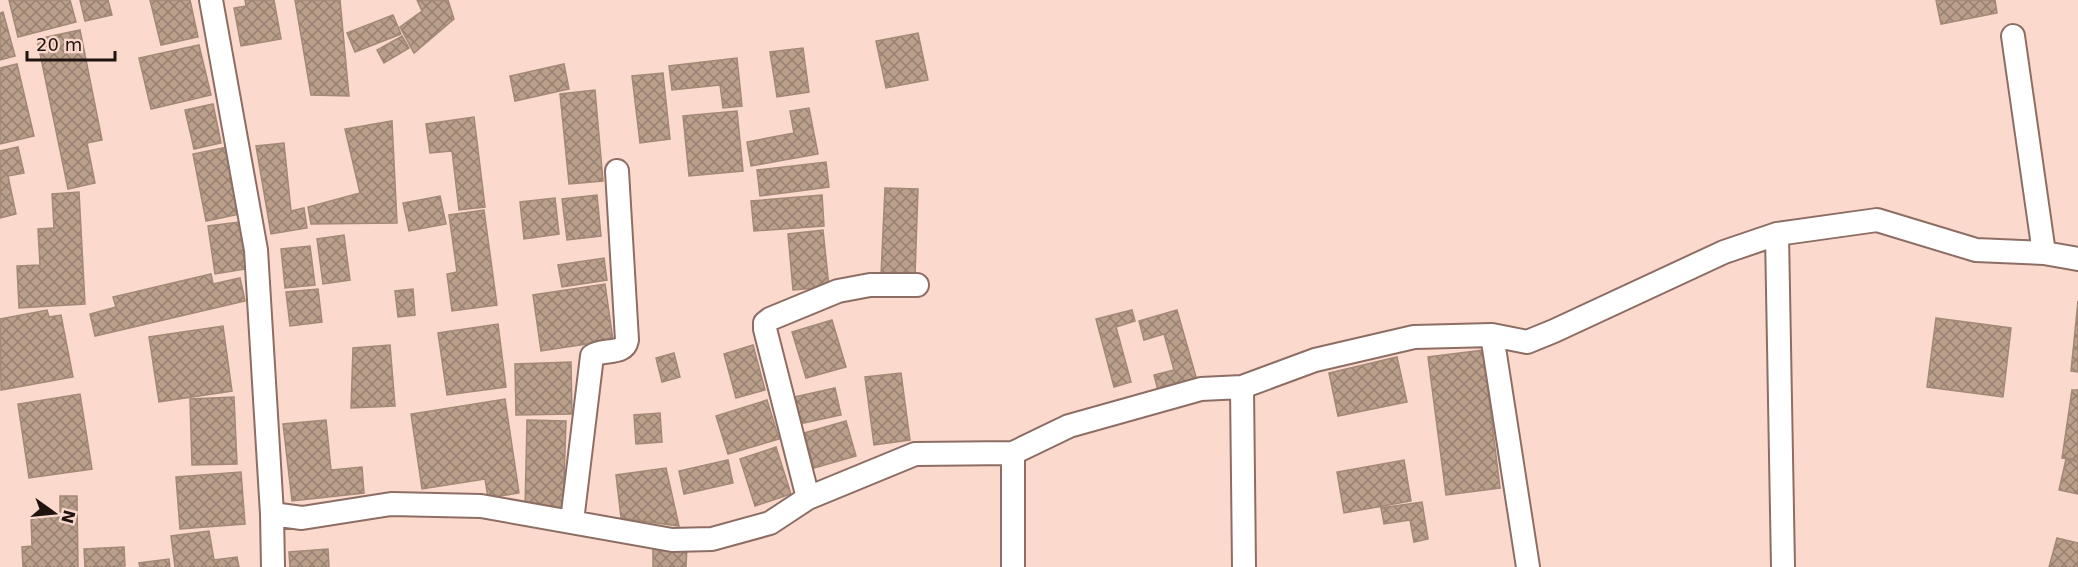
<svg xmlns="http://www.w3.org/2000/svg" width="2078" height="567" font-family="'DejaVu Sans',sans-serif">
  <defs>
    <pattern id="building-cross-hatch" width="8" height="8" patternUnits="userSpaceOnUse" patternTransform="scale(1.5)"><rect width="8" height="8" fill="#ba9f8b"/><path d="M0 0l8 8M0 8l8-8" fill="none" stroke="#978070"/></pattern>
  </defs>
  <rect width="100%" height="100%" fill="#fcd9cd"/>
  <path fill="url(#building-cross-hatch)" stroke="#a38975" stroke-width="1.5" d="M9,0H70L76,22L18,37Z
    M80,0H108L112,15L85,21Z
    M150,0H190L198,37L161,45Z
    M245,0H274L281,39L241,46L234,8L246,6Z
    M295,0H340L349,96L311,95Z
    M417,0H448L454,19L414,53L400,27L422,11Z
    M1936,0H1995L1997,13L1941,24Z
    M3,12L15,56L0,60V13Z
    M393,15L401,34L355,52L347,33Z
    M80,30L102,140L87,143L95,183L68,189L37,39Z
    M918,33L928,80L886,88L876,41Z
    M402,36L409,48L384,63L377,50Z
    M199,45L211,95L151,109L139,58Z
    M803,48L809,92L777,97L770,52Z
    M737,58L742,106L723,108L720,85L672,90L669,66Z
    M17,64L34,136L0,144V68Z
    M564,64L569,89L515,101L510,76Z
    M663,73L670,139L640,143L632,76Z
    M595,90L603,181L569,184L560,94Z
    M213,104L221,143L194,149L185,110Z
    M809,108L818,154L751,166L747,142L794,133L790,111Z
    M737,111L743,171L689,176L683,116Z
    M474,117L485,207L459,210L452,151L430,153L426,124Z
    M392,121L397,223L311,224L308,207L360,193L345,129Z
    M284,143L291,211L304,208L307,228L271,234L256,146Z
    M18,147L24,173L8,176L16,214L0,218V151Z
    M228,147L240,214L206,221L193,154Z
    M826,162L829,187L760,196L757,170Z
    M885,188L918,189L915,276L881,275Z
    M79,192L85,304L19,308L17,266L40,265L38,229L54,228L52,194Z
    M597,195L601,236L567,240L562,199Z
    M822,195L824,226L754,231L751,201Z
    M440,196L446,224L409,231L403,203Z
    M555,198L559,234L524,239L520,202Z
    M484,210L497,305L452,311L447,274L457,272L449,215Z
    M239,222L246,269L215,274L208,226Z
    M823,230L829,287L793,290L788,234Z
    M344,235L350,280L323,284L317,239Z
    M310,246L315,285L285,288L281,249Z
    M604,258L607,280L562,287L558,265Z
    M211,274L213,284L240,278L245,301L95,336L90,314L116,307L113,297Z
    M605,284L613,340L541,351L533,295Z
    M318,289L322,322L290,326L286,292Z
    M413,289L415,315L398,317L395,291Z
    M2078,301V372L2071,371Z
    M47,310L49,317L61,315L73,377L1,390L0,319Z
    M1132,310L1135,321L1116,327L1131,382L1114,387L1096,319Z
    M1177,310L1198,384L1159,394L1154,375L1174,370L1164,334L1144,340L1139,321Z
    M1936,318L2011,328L2003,397L1927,387Z
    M832,320L846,367L806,378L792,332Z
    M498,324L506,387L447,395L438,333Z
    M223,326L232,391L159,402L149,337Z
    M390,345L395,406L351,408L353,348Z
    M753,345L765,390L736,398L724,354Z
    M1483,350L1500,488L1446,495L1428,357Z
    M674,353L680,377L662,382L656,358Z
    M1397,357L1407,402L1338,416L1329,373Z
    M571,362L572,414L516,415L515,364Z
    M901,373L910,440L874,445L865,377Z
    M835,388L841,415L799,424L794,397Z
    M2072,390H2078V460L2062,458Z
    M80,394L92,469L29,478L18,404Z
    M234,397L237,464L192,465L190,399Z
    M505,399L519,493L488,498L485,479L422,489L411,414Z
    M767,400L779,439L728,454L716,416Z
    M660,413L662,442L636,444L634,415Z
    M326,420L331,470L362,467L364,493L292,501L283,424Z
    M527,420L566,421L563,509H525Z
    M846,421L856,456L814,468L804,433Z
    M776,447L791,494L755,506L740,459Z
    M2066,459L2078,462V494L2059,490Z
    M728,460L733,483L684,494L679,471Z
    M1404,460L1411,501L1344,513L1337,472Z
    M666,468L679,526L621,518L616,475Z
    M241,472L245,524L180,529L176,477Z
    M60,496H77L78,567H23L22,547L32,546L31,517L60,516Z
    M1422,502L1428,539L1414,542L1410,520L1384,524L1381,508Z
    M209,531L214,560L237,557L239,567H175L171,536Z
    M2057,538L2078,543V567H2049Z
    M653,546H687L686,567H653Z
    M124,547L125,566L85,567L84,549Z
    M328,549L329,567H290L289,552Z
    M169,559L170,567H140L139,563Z"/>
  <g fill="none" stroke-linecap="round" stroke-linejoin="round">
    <g stroke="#8d6e64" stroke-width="26">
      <path id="minor" d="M211,0L256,250L272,514L273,567
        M2013,36L2044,253
        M1777,234L1783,567
        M1492,335L1528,567
        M1242,387L1244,567
        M808,498L765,329V323L770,319L838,291L870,285H917
        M272,514L302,518L391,504L481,506L672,540L712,539L770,523L808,498L915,454L1013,453L1069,426L1201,389L1242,387L1315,360L1414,337L1492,335L1527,342L1554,331L1724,252L1777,234L1877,220L1976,250L2044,253L2078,259
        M572,521L592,356C603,348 624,356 627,340L617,171
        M1013,567V453"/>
    </g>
    <use href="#minor" stroke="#fff" stroke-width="22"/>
  </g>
  <g transform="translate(54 513) rotate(105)" stroke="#fcd9cd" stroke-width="4.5" paint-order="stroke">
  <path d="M0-4.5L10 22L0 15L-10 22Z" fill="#201410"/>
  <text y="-9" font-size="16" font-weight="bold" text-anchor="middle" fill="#201410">N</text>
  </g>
  <path d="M27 51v9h88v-9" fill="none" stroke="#201410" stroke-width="3"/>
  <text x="36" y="51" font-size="18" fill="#201410" stroke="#fcd9cd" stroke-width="4.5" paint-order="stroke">20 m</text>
</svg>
